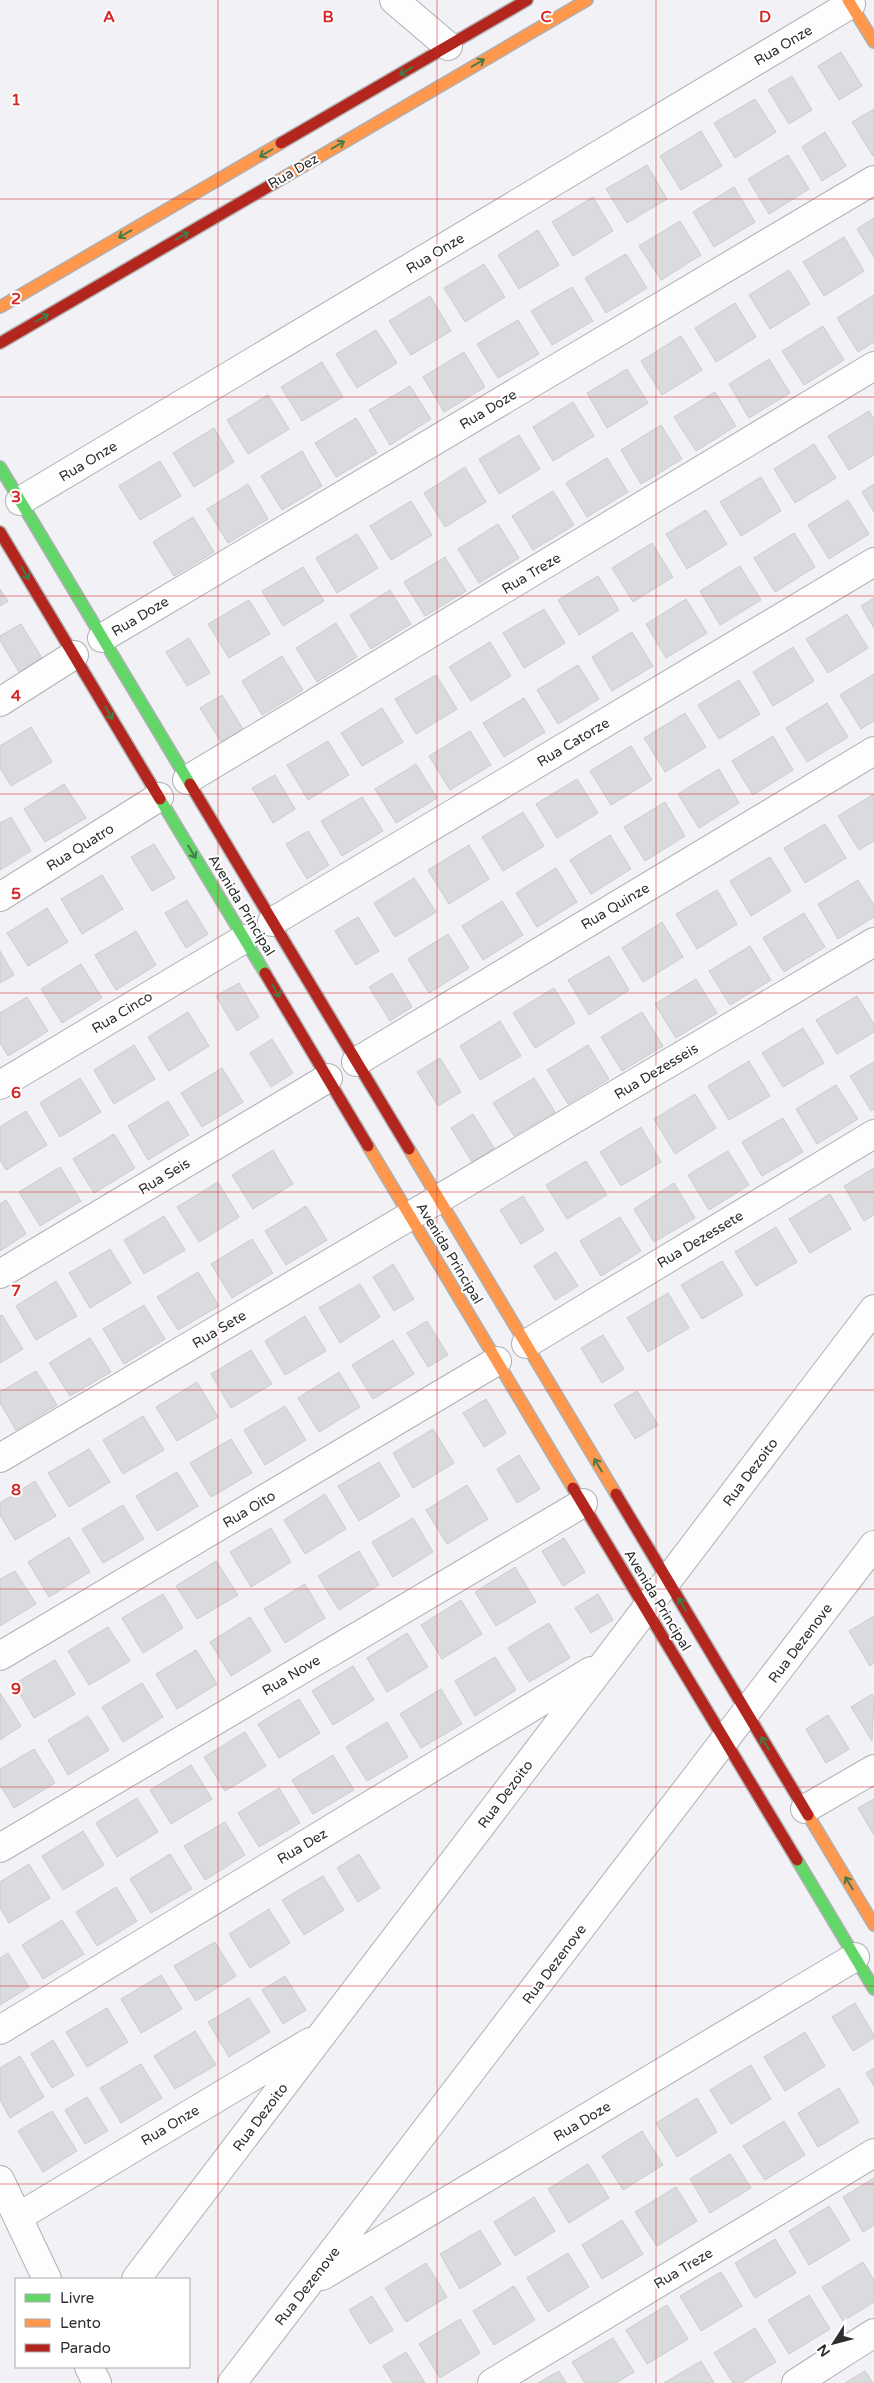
<svg xmlns="http://www.w3.org/2000/svg" width="874" height="2383" font-family="'Varela Round',sans-serif">
  <rect width="100%" height="100%" fill="#f2f2f6"/>
  <path fill="#dadbde" stroke="#cccccf" d="M841,52L862,86L839,100L818,66Z
    M792,76L812,110L789,124L768,90Z
    M755,99L776,132L735,158L714,123Z
    M874,109V156H873L852,122Z
    M701,131L722,166L681,190L660,156Z
    M825,132L846,166L822,181L802,147Z
    M788,155L809,189L769,214L748,179Z
    M647,165L667,199L627,223L606,189Z
    M734,187L755,222L714,247L693,212Z
    M593,197L613,231L573,256L552,222Z
    M874,218V257L857,229Z
    M680,221L701,255L661,280L639,246Z
    M538,230L559,265L519,289L498,255Z
    M844,237L864,271L824,296L803,262Z
    M626,254L647,288L606,313L585,278Z
    M484,264L505,297L465,322L444,288Z
    M789,270L810,304L770,329L749,295Z
    M572,287L593,321L552,345L531,311Z
    M874,295V342L858,352L837,318Z
    M430,296L451,331L411,355L389,321Z
    M735,303L756,337L716,362L695,328Z
    M518,320L539,354L498,378L477,344Z
    M823,326L844,360L804,385L782,351Z
    M376,330L397,363L357,388L336,354Z
    M681,336L702,370L662,395L641,361Z
    M464,352L485,387L444,412L423,377Z
    M769,359L790,393L749,418L729,384Z
    M322,362L343,397L302,421L281,387Z
    M627,369L648,403L607,428L587,393Z
    M410,386L431,419L390,445L369,410Z
    M715,392L736,426L696,451L674,417Z
    M268,395L289,429L248,454L227,420Z
    M573,402L594,436L553,461L533,427Z
    M869,411L874,419V455L849,470L828,436Z
    M356,418L377,453L336,477L315,443Z
    M661,425L682,459L641,484L621,450Z
    M214,428L234,462L194,487L173,453Z
    M519,435L540,469L499,494L479,459Z
    M814,444L836,478L795,503L774,469Z
    M302,451L322,486L282,510L261,476Z
    M607,458L628,492L587,517L566,483Z
    M160,461L181,496L140,520L119,486Z
    M465,467L486,502L445,527L424,493Z
    M761,477L781,511L741,536L720,502Z
    M248,484L268,519L228,543L207,509Z
    M874,484V512L862,492Z
    M553,491L574,525L533,550L512,516Z
    M848,500L869,534L829,559L808,525Z
    M411,501L432,535L391,560L370,526Z
    M706,510L727,544L687,569L666,534Z
    M193,517L214,552L174,576L153,542Z
    M498,524L519,558L479,583L458,549Z
    M794,533L815,567L775,592L754,558Z
    M357,534L378,568L337,593L316,558Z
    M652,543L673,577L633,602L612,568Z
    M445,557L466,591L425,616L404,582Z
    M740,566L761,600L720,625L700,591Z
    M303,567L324,601L283,626L262,591Z
    M598,576L619,610L579,635L558,600Z
    M0,589L8,601L0,606Z
    M390,590L411,624L371,649L350,615Z
    M874,598V628L861,606Z
    M686,599L707,633L666,658L646,624Z
    M249,600L270,634L229,658L208,624Z
    M544,609L565,643L524,668L503,633Z
    M847,614L868,648L828,673L806,639Z
    M336,623L357,657L317,682L296,648Z
    M21,624L42,658L19,672L0,640V636Z
    M632,632L653,666L612,691L592,657Z
    M189,638L210,673L187,686L166,652Z
    M490,642L511,676L471,701L449,667Z
    M793,647L814,681L773,706L753,672Z
    M282,656L303,690L262,715L242,681Z
    M578,665L599,699L558,724L537,690Z
    M874,674V721L861,729L840,695Z
    M436,675L457,709L416,734L395,699Z
    M739,680L760,714L719,739L698,705Z
    M222,695L243,729L221,742L200,708Z
    M524,698L545,732L504,757L483,723Z
    M827,703L848,737L807,762L786,728Z
    M382,708L403,742L362,766L341,733Z
    M685,713L706,747L665,772L644,738Z
    M31,727L52,762L11,786L0,768V746Z
    M470,731L491,765L450,790L429,756Z
    M773,736L793,770L753,795L732,761Z
    M328,741L349,775L308,800L287,765Z
    M631,746L652,780L611,805L590,771Z
    M416,764L437,798L396,823L375,789Z
    M719,769L739,803L699,828L678,794Z
    M275,775L295,809L273,823L252,788Z
    M577,779L598,813L557,838L536,804Z
    M64,784L86,818L45,842L24,809Z
    M874,794V841L859,850L838,816Z
    M362,797L383,831L342,856L321,821Z
    M665,802L685,836L645,861L624,827Z
    M523,812L544,846L503,871L482,837Z
    M11,817L31,851L0,870V823Z
    M825,824L846,858L805,883L784,848Z
    M308,831L329,865L307,879L286,844Z
    M610,835L631,869L591,894L570,860Z
    M154,844L175,878L152,891L131,857Z
    M469,845L489,879L449,904L428,870Z
    M770,857L791,891L751,916L730,881Z
    M556,868L577,902L537,927L516,893Z
    M102,875L123,909L82,934L61,899Z
    M414,878L436,912L395,937L374,903Z
    M858,880L874,905V917L838,939L818,904Z
    M717,890L737,924L697,949L676,914Z
    M187,900L208,934L186,948L165,913Z
    M502,901L523,935L483,960L462,926Z
    M47,908L68,942L28,966L7,933Z
    M804,913L825,947L784,972L763,938Z
    M358,917L379,951L356,965L335,931Z
    M662,922L683,957L643,982L622,948Z
    M136,931L156,965L116,990L95,955Z
    M448,934L469,968L429,993L408,959Z
    M750,946L771,980L730,1005L709,971Z
    M0,951L14,975L0,983Z
    M609,956L629,990L589,1015L568,980Z
    M81,964L102,998L62,1023L41,989Z
    M392,973L412,1007L390,1021L369,987Z
    M696,979L717,1013L676,1038L655,1004Z
    M239,983L259,1017L237,1031L216,996Z
    M554,988L575,1023L535,1048L513,1013Z
    M857,996L874,1024V1032L837,1054L816,1020Z
    M27,997L48,1031L8,1056L0,1043V1013Z
    M188,1012L209,1046L169,1071L148,1037Z
    M642,1012L663,1046L622,1071L601,1037Z
    M500,1021L521,1056L480,1080L460,1046Z
    M803,1028L824,1063L783,1087L762,1053Z
    M272,1039L293,1073L271,1087L250,1053Z
    M134,1045L155,1079L114,1104L94,1070Z
    M588,1045L609,1079L568,1104L547,1070Z
    M440,1058L461,1092L438,1106L417,1072Z
    M749,1061L770,1096L729,1120L708,1086Z
    M874,1062V1109L871,1111L850,1076Z
    M222,1068L243,1102L202,1127L181,1093Z
    M80,1078L101,1112L60,1137L40,1103Z
    M534,1078L555,1112L514,1136L493,1103Z
    M836,1085L858,1119L817,1144L796,1109Z
    M695,1094L716,1128L675,1154L654,1119Z
    M168,1101L189,1135L148,1160L128,1126Z
    M26,1111L47,1145L6,1170L0,1160V1127Z
    M473,1114L494,1148L472,1162L451,1128Z
    M783,1118L803,1152L762,1176L742,1142Z
    M641,1127L661,1162L621,1186L600,1152Z
    M114,1134L135,1168L94,1193L73,1159Z
    M273,1150L293,1184L253,1209L232,1175Z
    M728,1151L749,1185L709,1210L688,1175Z
    M586,1161L607,1195L567,1219L546,1185Z
    M60,1167L81,1201L40,1226L19,1192Z
    M874,1168V1215L864,1221L844,1186Z
    M218,1182L239,1217L199,1242L177,1207Z
    M674,1183L695,1218L654,1242L634,1209Z
    M830,1194L851,1229L810,1253L789,1219Z
    M523,1196L544,1230L521,1244L500,1210Z
    M6,1200L26,1234L0,1251V1204Z
    M306,1206L327,1240L286,1265L265,1231Z
    M164,1216L185,1250L144,1274L124,1240Z
    M620,1217L641,1251L601,1276L580,1241Z
    M776,1227L797,1262L756,1286L735,1252Z
    M252,1239L273,1273L232,1298L211,1264Z
    M110,1249L131,1283L90,1308L69,1273Z
    M556,1252L578,1286L555,1300L534,1266Z
    M722,1261L743,1295L702,1319L681,1285Z
    M393,1264L414,1299L394,1311L373,1277Z
    M198,1272L219,1306L178,1330L157,1297Z
    M56,1281L77,1316L36,1340L16,1306Z
    M360,1284L380,1317L340,1343L319,1308Z
    M668,1293L689,1328L648,1352L627,1318Z
    M144,1305L165,1339L124,1364L103,1329Z
    M2,1315L23,1349L0,1363V1316Z
    M305,1316L326,1351L285,1375L265,1341Z
    M427,1321L448,1355L428,1367L407,1333Z
    M603,1335L624,1369L602,1383L581,1348Z
    M90,1338L111,1372L70,1396L49,1363Z
    M393,1340L414,1374L373,1399L352,1365Z
    M251,1350L272,1384L231,1408L211,1374Z
    M36,1371L57,1405L16,1430L0,1403V1392Z
    M339,1372L360,1407L319,1432L298,1398Z
    M197,1382L218,1417L177,1441L156,1407Z
    M637,1391L658,1425L635,1439L614,1405Z
    M486,1399L506,1433L484,1447L463,1413Z
    M285,1406L306,1440L265,1465L244,1430Z
    M143,1416L164,1450L123,1474L103,1440Z
    M433,1429L454,1463L413,1488L393,1453Z
    M231,1439L252,1473L211,1497L190,1463Z
    M89,1449L110,1482L69,1507L48,1473Z
    M519,1455L540,1489L517,1503L497,1469Z
    M379,1462L400,1496L359,1521L338,1486Z
    M177,1472L198,1506L157,1531L136,1496Z
    M35,1481L56,1516L15,1540L0,1515V1503Z
    M467,1485L488,1519L447,1544L426,1510Z
    M325,1494L346,1529L305,1554L284,1520Z
    M123,1505L144,1539L103,1563L82,1529Z
    M413,1518L433,1552L393,1577L372,1542Z
    M271,1528L291,1562L251,1587L230,1552Z
    M69,1537L90,1572L49,1597L28,1562Z
    M564,1538L585,1572L563,1586L542,1551Z
    M359,1551L379,1585L339,1610L318,1576Z
    M216,1561L238,1595L197,1619L176,1586Z
    M515,1567L536,1602L496,1626L475,1592Z
    M15,1571L36,1604L0,1626V1579Z
    M305,1584L325,1618L285,1643L264,1609Z
    M163,1594L183,1628L143,1653L122,1618Z
    M598,1594L613,1620L591,1633L575,1608Z
    M461,1600L482,1634L442,1659L421,1625Z
    M874,1616V1663L870,1666L849,1631Z
    M250,1617L271,1651L231,1676L210,1642Z
    M549,1623L570,1658L529,1682L508,1648Z
    M108,1627L130,1661L89,1685L68,1651Z
    M407,1633L428,1667L387,1692L367,1658Z
    M196,1650L217,1684L177,1709L156,1674Z
    M495,1657L516,1690L475,1716L455,1681Z
    M55,1660L75,1694L34,1718L14,1684Z
    M353,1666L374,1700L333,1725L312,1691Z
    M142,1683L163,1717L123,1742L102,1707Z
    M441,1689L462,1724L421,1748L400,1714Z
    M0,1693L21,1726L0,1740Z
    M872,1694L874,1698L872,1741L851,1707Z
    M299,1699L320,1733L279,1758L258,1724Z
    M828,1715L849,1749L826,1763L806,1729Z
    M88,1716L109,1750L68,1775L48,1740Z
    M387,1722L408,1757L367,1781L346,1747Z
    M245,1732L266,1766L225,1791L204,1757Z
    M34,1749L55,1783L14,1808L0,1785V1769Z
    M333,1755L354,1790L313,1814L292,1780Z
    M191,1765L212,1799L171,1824L150,1790Z
    M279,1788L300,1823L259,1847L238,1813Z
    M137,1798L158,1832L117,1857L96,1823Z
    M874,1799V1835L858,1808Z
    M225,1822L245,1855L205,1880L184,1846Z
    M83,1831L104,1865L63,1890L42,1856Z
    M170,1854L192,1889L151,1913L130,1879Z
    M359,1854L380,1888L358,1902L337,1868Z
    M29,1864L50,1898L9,1923L0,1908V1882Z
    M323,1876L344,1910L304,1935L282,1900Z
    M116,1887L137,1921L97,1946L76,1912Z
    M269,1909L290,1943L250,1968L229,1934Z
    M62,1920L84,1954L43,1979L22,1945Z
    M215,1942L236,1976L196,2001L174,1966Z
    M8,1953L29,1987L0,2005V1958Z
    M161,1975L182,2009L141,2033L121,1999Z
    M285,1976L306,2010L283,2024L262,1990Z
    M249,1998L270,2032L229,2057L208,2022Z
    M855,2003L874,2035V2038L853,2051L832,2017Z
    M107,2008L128,2042L87,2067L66,2032Z
    M195,2031L216,2065L175,2089L154,2056Z
    M805,2032L825,2066L785,2091L764,2057Z
    M53,2040L74,2075L52,2088L31,2054Z
    M20,2056L44,2097L10,2118L0,2100V2068Z
    M141,2064L162,2098L121,2123L100,2088Z
    M751,2065L771,2099L731,2124L710,2090Z
    M874,2068V2086L866,2073Z
    M839,2088L859,2122L818,2147L798,2113Z
    M87,2097L108,2131L85,2144L65,2110Z
    M697,2098L717,2132L677,2157L656,2123Z
    M52,2111L77,2151L43,2172L18,2131Z
    M784,2121L805,2155L765,2180L743,2146Z
    M642,2131L663,2165L623,2190L602,2156Z
    M730,2154L751,2188L710,2213L690,2179Z
    M588,2164L609,2198L569,2223L548,2189Z
    M874,2178V2225L863,2232L843,2197Z
    M676,2187L697,2221L657,2246L635,2212Z
    M534,2197L555,2231L515,2256L494,2222Z
    M829,2206L850,2240L809,2265L789,2231Z
    M622,2220L643,2254L602,2279L582,2245Z
    M480,2230L501,2264L460,2289L440,2254Z
    M775,2239L796,2273L755,2298L735,2263Z
    M568,2253L589,2287L548,2312L527,2278Z
    M863,2262L874,2280V2302L843,2321L822,2287Z
    M426,2263L447,2297L406,2322L385,2288Z
    M721,2272L742,2306L701,2331L680,2296Z
    M514,2286L535,2320L494,2345L473,2311Z
    M809,2295L830,2329L789,2354L768,2320Z
    M372,2296L393,2330L370,2344L349,2310Z
    M667,2305L688,2339L647,2364L626,2330Z
    M460,2319L480,2353L440,2378L419,2344Z
    M755,2328L776,2362L741,2383H733L714,2353Z
    M613,2338L634,2372L616,2383H585L572,2362Z
    M406,2352L425,2383H393L383,2366Z
    M701,2361L714,2383H664Z
    M559,2371L566,2383H538Z
    M865,2371L873,2383H845Z"/>
  <g fill="none" stroke-linecap="round" stroke-linejoin="round">
    <g stroke="#afb0b3" stroke-width="30">
      <path id="street" d="M394,0L448,46
        M20,501L851,4
        M102,638L874,180
        M0,702L74,655
        M187,780L874,366
        M0,897L159,797
        M272,922L874,562
        M356,1062L874,751
        M0,1085L244,939
        M0,1274L328,1078
        M526,1344L874,1134
        M0,1458L874,942
        M0,1656L497,1361
        M805,1809L874,1769
        M0,1848L583,1503
        M0,2030L591,1671
        M0,2180L47,2279
        M18,2217L310,2042
        M322,2276L855,1957
        M136,2279L874,1309
        M89,2367L97,2383
        M232,2383L874,1545
        M492,2383L874,2153
        M796,2383L874,2333"/>
    </g>
    <g stroke="#afb0b3" stroke-width="14">
      <path id="fast" d="M0,467L190,784
        M160,799L265,973
        M797,1860L874,1989"/>
    </g>
    <g stroke="#afb0b3" stroke-width="14">
      <path id="slow" d="M848,0L874,42
        M276,182L587,0
        M0,307L281,143
        M368,1146L573,1488
        M409,1149L616,1494
        M808,1815L874,1925"/>
    </g>
    <g stroke="#afb0b3" stroke-width="14">
      <path id="jam" d="M281,143L527,0
        M0,343L276,182
        M0,532L160,799
        M190,784L409,1149
        M265,973L368,1146
        M573,1488L797,1860
        M616,1494L808,1815"/>
    </g>
    <use href="#street" stroke="#fdfdfe" stroke-width="28"/>
    <use href="#fast" stroke="#63d668" stroke-width="11"/>
    <use href="#slow" stroke="#ff974d" stroke-width="11"/>
    <use href="#jam" stroke="#b3261e" stroke-width="11"/>
  </g>
  <defs><path id="oneway-shaft" d="M-6 0H5M1.5-3L5.5 0L1.5 3" fill="none" stroke-width="1.6" stroke-linecap="round" stroke-linejoin="round" transform="scale(1.25)"/></defs>
  <g stroke="#457a49">
    <use href="#oneway-shaft" transform="translate(478 63) rotate(-30)"/>
    <use href="#oneway-shaft" transform="translate(406 71) rotate(150)"/>
    <use href="#oneway-shaft" transform="translate(338 145) rotate(-30)"/>
    <use href="#oneway-shaft" transform="translate(266 153) rotate(150)"/>
    <use href="#oneway-shaft" transform="translate(125 234) rotate(150)"/>
    <use href="#oneway-shaft" transform="translate(182 236) rotate(-30)"/>
    <use href="#oneway-shaft" transform="translate(42 318) rotate(-30)"/>
    <use href="#oneway-shaft" transform="translate(25 573) rotate(59)"/>
    <use href="#oneway-shaft" transform="translate(109 713) rotate(59)"/>
    <use href="#oneway-shaft" transform="translate(192 852) rotate(59)"/>
    <use href="#oneway-shaft" transform="translate(276 991) rotate(59)"/>
    <use href="#oneway-shaft" transform="translate(598 1465) rotate(-121)"/>
    <use href="#oneway-shaft" transform="translate(682 1604) rotate(-121)"/>
    <use href="#oneway-shaft" transform="translate(765 1743) rotate(-121)"/>
    <use href="#oneway-shaft" transform="translate(849 1883) rotate(-121)"/>
  </g>
  <path fill="none" stroke="#d62828" stroke-width="1" stroke-opacity="0.55" d="M218,0V2383M437,0V2383M656,0V2383M0,199H874M0,397H874M0,596H874M0,794H874M0,993H874M0,1192H874M0,1390H874M0,1589H874M0,1787H874M0,1986H874M0,2184H874"/>
  <g text-anchor="middle" stroke-width="4" stroke-linejoin="round" paint-order="stroke">
    <g font-size="14" fill="#2d2e30" stroke="#fff">
      <text transform="translate(783 45) rotate(-31)" y="5">Rua Onze</text>
      <text transform="translate(293 171) rotate(-30)" y="5">Rua Dez</text>
      <text transform="translate(435 253) rotate(-31)" y="5">Rua Onze</text>
      <text transform="translate(488 409) rotate(-31)" y="5">Rua Doze</text>
      <text transform="translate(88 461) rotate(-31)" y="5">Rua Onze</text>
      <text transform="translate(531 573) rotate(-31)" y="5">Rua Treze</text>
      <text transform="translate(140 616) rotate(-31)" y="5">Rua Doze</text>
      <text transform="translate(573 742) rotate(-31)" y="5">Rua Catorze</text>
      <text transform="translate(80 847) rotate(-32)" y="5">Rua Quatro</text>
      <text transform="translate(242 905) rotate(59)" y="5">Avenida Principal</text>
      <text transform="translate(615 906) rotate(-31)" y="5">Rua Quinze</text>
      <text transform="translate(122 1012) rotate(-31)" y="5">Rua Cinco</text>
      <text transform="translate(656 1071) rotate(-31)" y="5">Rua Dezesseis</text>
      <text transform="translate(164 1176) rotate(-31)" y="5">Rua Seis</text>
      <text transform="translate(700 1239) rotate(-31)" y="5">Rua Dezessete</text>
      <text transform="translate(450 1253) rotate(59)" y="5">Avenida Principal</text>
      <text transform="translate(219 1329) rotate(-31)" y="5">Rua Sete</text>
      <text transform="translate(750 1472) rotate(-53)" y="5">Rua Dezoito</text>
      <text transform="translate(249 1509) rotate(-31)" y="5">Rua Oito</text>
      <text transform="translate(658 1600) rotate(59)" y="5">Avenida Principal</text>
      <text transform="translate(800 1643) rotate(-53)" y="5">Rua Dezenove</text>
      <text transform="translate(291 1675) rotate(-31)" y="5">Rua Nove</text>
      <text transform="translate(505 1794) rotate(-53)" y="5">Rua Dezoito</text>
      <text transform="translate(302 1846) rotate(-31)" y="5">Rua Dez</text>
      <text transform="translate(554 1964) rotate(-53)" y="5">Rua Dezenove</text>
      <text transform="translate(260 2117) rotate(-53)" y="5">Rua Dezoito</text>
      <text transform="translate(582 2121) rotate(-31)" y="5">Rua Doze</text>
      <text transform="translate(170 2125) rotate(-31)" y="5">Rua Onze</text>
      <text transform="translate(683 2268) rotate(-31)" y="5">Rua Treze</text>
      <text transform="translate(307 2286) rotate(-52)" y="5">Rua Dezenove</text>
    </g>
  </g>
  <g font-size="16" text-anchor="middle" font-weight="bold" fill="#d62828" stroke="#fff" stroke-width="4" stroke-linejoin="round" paint-order="stroke">
    <text x="109" y="22">A</text>
    <text x="328" y="22">B</text>
    <text x="546" y="22">C</text>
    <text x="765" y="22">D</text>
    <text x="16" y="105">1</text>
    <text x="16" y="304">2</text>
    <text x="16" y="502">3</text>
    <text x="16" y="701">4</text>
    <text x="16" y="899">5</text>
    <text x="16" y="1098">6</text>
    <text x="16" y="1296">7</text>
    <text x="16" y="1495">8</text>
    <text x="16" y="1694">9</text>
  </g>
  <rect x="15" y="2278" width="175" height="90" fill="#ffffff" stroke="#ababac"/>
  <rect x="25" y="2294" width="25" height="8" fill="#63d668" stroke="#ababac"/>
  <text x="60" y="2303" font-size="15" fill="#2d2e30">Livre</text>
  <rect x="25" y="2319" width="25" height="8" fill="#ff974d" stroke="#ababac"/>
  <text x="60" y="2328" font-size="15" fill="#2d2e30">Lento</text>
  <rect x="25" y="2344" width="25" height="8" fill="#b3261e" stroke="#ababac"/>
  <text x="60" y="2353" font-size="15" fill="#2d2e30">Parado</text>
  <g transform="translate(834 2343) rotate(234)" stroke="#ffffff" stroke-width="4" paint-order="stroke">
  <path d="M0-4L9 19L0 12L-9 19Z" fill="#2d2e30"/>
  <text y="-8" font-size="14" font-weight="bold" text-anchor="middle" fill="#2d2e30">N</text>
  </g>
</svg>
